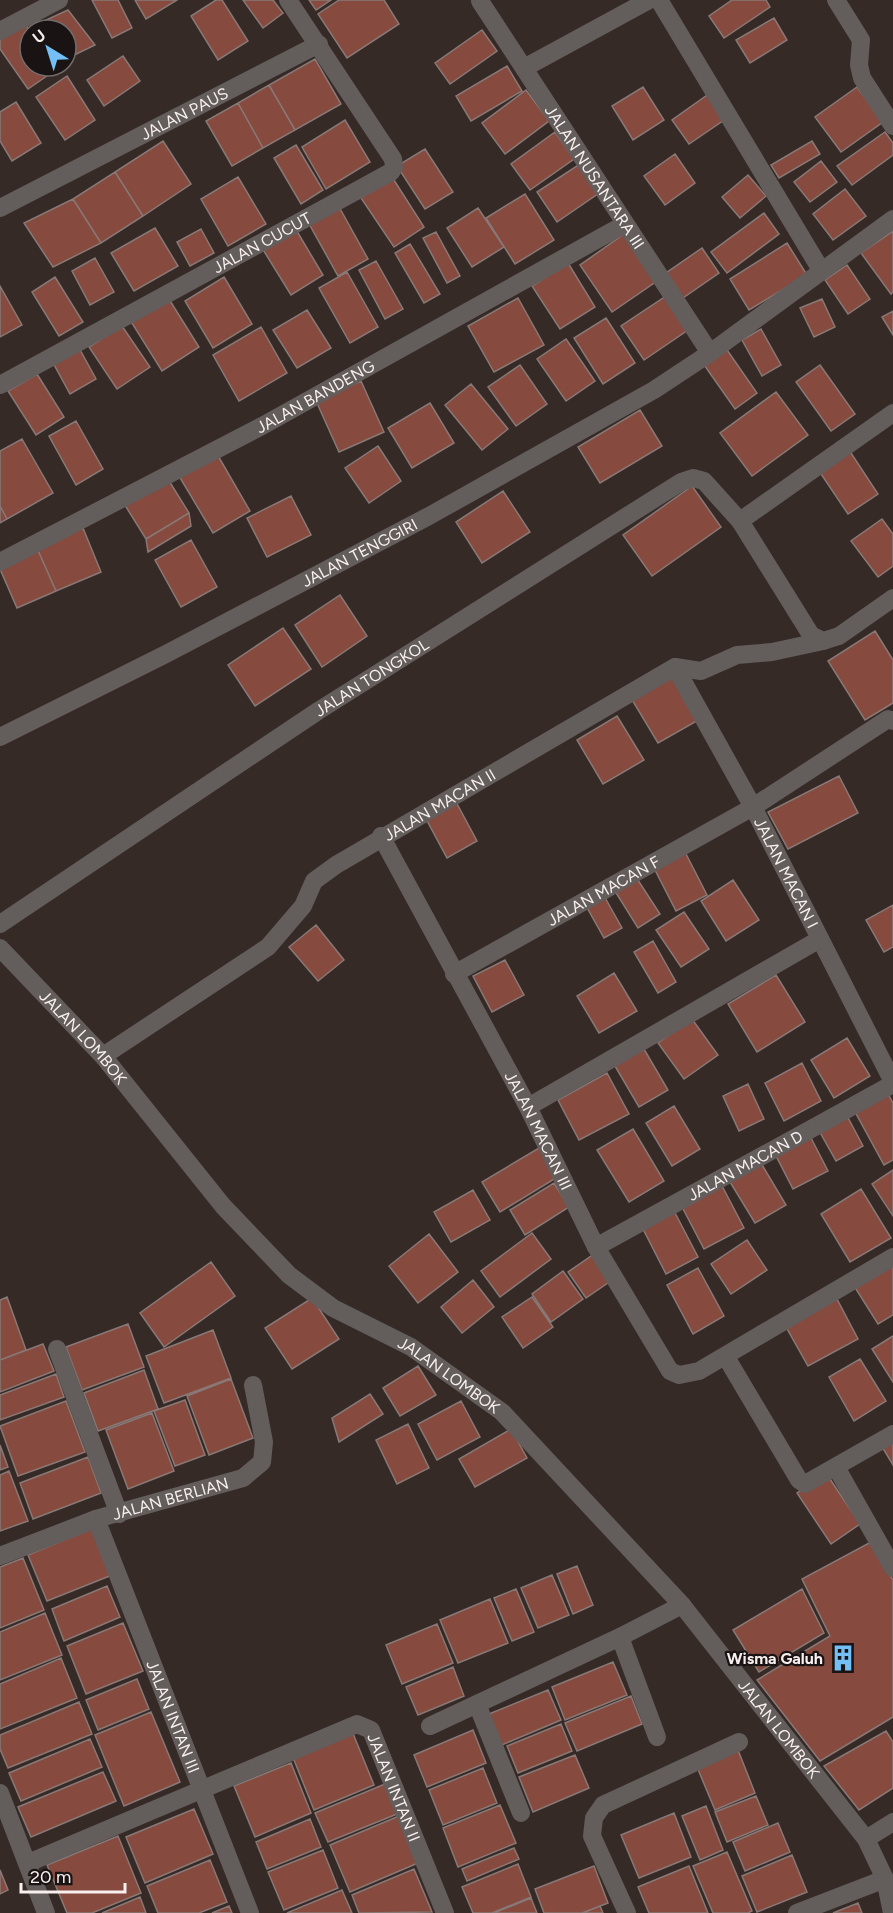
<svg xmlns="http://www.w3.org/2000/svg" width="893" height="1913" font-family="Figtree,sans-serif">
  <rect width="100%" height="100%" fill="#362a27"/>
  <path fill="#864a3f" stroke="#887976" stroke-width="1.5" d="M92,0H118L132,28L112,38Z
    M135,0H177L146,19Z
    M216,0H222L248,41L218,60L191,16Z
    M243,0H273L283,13L263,28Z
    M309,0H331L316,10Z
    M339,0H384L399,24L347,58L318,14Z
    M732,0H766L770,7L724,38L709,16Z
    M68,10L95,45L66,59V30H51L46,20Z
    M774,18L787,40L750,63L736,40Z
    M24,22L30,31V66H54L57,69L28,89L0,49V39Z
    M482,30L497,51L450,84L435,63Z
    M123,56L140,81L104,106L87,80Z
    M315,59L341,104L295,130L269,85Z
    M507,66L522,91L471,121L456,96Z
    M67,76L95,120L65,140L36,97Z
    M269,85L295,130L263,148L238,103Z
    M643,87L664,120L633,140L612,106Z
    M857,87L883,122L841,152L815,117Z
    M526,90L549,121L505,154L482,123Z
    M710,93L727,118L689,144L672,120Z
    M16,102L41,143L12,161L0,141V112Z
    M238,103L263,148L232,166L206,121Z
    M345,120L370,162L326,189L302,147Z
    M555,132L574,159L530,190L511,164Z
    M885,132L893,143V155L852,185L837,166Z
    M163,141L191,184L143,216L115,172Z
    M812,141L820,154L779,178L771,165Z
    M296,145L323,190L301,204L274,158Z
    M425,149L453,192L425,209L397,166Z
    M675,154L695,183L665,205L644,176Z
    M821,161L837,182L810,202L794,182Z
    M583,162L602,191L557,222L537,192Z
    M115,172L143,216L101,243L73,199Z
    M748,175L766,196L740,218L722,197Z
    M238,177L266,224L228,246L201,199Z
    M392,177L424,227L394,247L361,198Z
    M845,189L866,216L833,240L813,214Z
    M525,194L554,240L515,264L486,218Z
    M73,199L101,243L53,267L24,223Z
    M338,205L368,259L338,276L308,222Z
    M478,208L504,247L472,267L447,228Z
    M764,213L779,234L727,273L711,252Z
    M155,228L178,266L134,291L111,253Z
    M295,228L323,275L291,295L262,248Z
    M201,229L214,253L190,266L177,242Z
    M893,231V292L891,294L861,253Z
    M436,232L460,276L447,283L423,238Z
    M624,234L657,281L612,312L580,265Z
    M787,243L807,275L749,310L730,279Z
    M410,244L440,294L424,303L395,253Z
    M702,248L719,273L680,300L663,275Z
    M95,258L114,292L90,305L72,271Z
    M376,261L403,309L385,319L359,270Z
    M568,263L595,307L560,329L532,286Z
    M847,265L870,299L848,314L825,280Z
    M347,272L378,327L350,343L319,288Z
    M55,277L83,322L59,336L32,292Z
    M224,277L252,324L213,348L185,301Z
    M0,286L22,325L0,337Z
    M167,296L199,347L162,371L130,320Z
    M666,296L688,330L644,360L621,326Z
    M518,298L544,345L494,372L468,326Z
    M822,299L835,327L814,337L800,308Z
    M307,310L331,348L297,368L273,330Z
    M893,311V335L882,317Z
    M606,318L635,363L603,384L574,338Z
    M122,326L150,367L117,389L89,347Z
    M261,327L287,373L239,401L213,355Z
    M761,329L781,365L762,376L742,340Z
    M566,339L595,381L566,401L537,359Z
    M78,346L96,379L70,394L52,361Z
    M725,347L757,393L735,409L702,362Z
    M520,365L547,404L516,426L488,387Z
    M820,365L855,414L831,431L796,382Z
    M37,374L64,417L36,435L8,391Z
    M361,381L384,432L339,452L316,401Z
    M471,384L508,429L482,450L445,405Z
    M776,392L808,435L752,476L720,433Z
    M430,403L454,443L412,468L388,428Z
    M640,410L662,446L600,483L578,447Z
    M76,421L103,469L76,485L49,436Z
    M22,439L53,493L7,519L0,506V451Z
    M378,446L401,481L369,503L345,468Z
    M849,450L878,494L848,514L819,471Z
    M217,454L250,511L213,533L179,476Z
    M166,476L189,513L146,539L123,502Z
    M692,486L721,527L652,576L623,535Z
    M503,491L530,532L482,563L456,522Z
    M291,496L311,535L267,557L247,518Z
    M0,506L7,519L0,523Z
    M189,513L191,526L148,552L146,539Z
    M882,519L893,534V566L878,577L851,541Z
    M83,528L101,572L56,591L37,548Z
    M191,540L217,587L181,607L155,560Z
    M37,548L56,591L17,608L0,569Z
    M340,595L367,636L322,667L295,625Z
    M283,628L311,669L255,706L228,665Z
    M875,631L893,660V703L865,720L828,661Z
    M674,672L702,718L658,743L631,698Z
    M617,716L644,760L603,784L577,740Z
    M839,776L858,813L788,849L768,812Z
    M455,800L477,841L447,858L425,817Z
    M685,852L707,895L676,911L654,868Z
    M634,874L660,914L638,928L613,888Z
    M733,880L759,920L726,941L701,901Z
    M603,894L622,928L604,938L585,904Z
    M893,905V947L884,952L866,920Z
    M684,912L709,949L681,967L656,930Z
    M316,925L344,960L318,981L289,947Z
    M653,941L676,982L658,993L634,952Z
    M505,960L524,995L492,1012L473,976Z
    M614,973L637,1011L599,1033L577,996Z
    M776,975L805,1022L757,1052L728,1004Z
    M692,1019L718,1055L684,1079L658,1043Z
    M847,1038L870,1076L834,1098L811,1060Z
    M641,1044L668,1090L639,1107L612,1061Z
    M802,1063L821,1101L784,1121L765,1083Z
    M607,1073L629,1114L579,1140L558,1100Z
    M748,1084L764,1119L739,1131L723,1096Z
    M887,1092L893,1103V1160L884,1165L854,1110Z
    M674,1106L700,1149L672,1166L646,1123Z
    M845,1112L863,1146L836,1161L817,1127Z
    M633,1129L664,1181L629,1202L597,1150Z
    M809,1134L828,1171L793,1189L774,1152Z
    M539,1148L556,1178L500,1212L482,1182Z
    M761,1163L786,1205L755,1223L730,1182Z
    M893,1170V1216L872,1184Z
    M720,1182L744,1228L704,1249L680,1203Z
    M554,1183L569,1207L525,1235L510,1210Z
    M861,1189L891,1238L850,1262L821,1214Z
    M473,1190L490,1220L451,1242L434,1212Z
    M673,1209L698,1257L666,1274L641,1225Z
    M532,1233L551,1259L500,1297L481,1271Z
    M429,1234L458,1272L418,1303L389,1266Z
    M747,1240L767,1270L731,1294L711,1264Z
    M594,1254L612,1280L586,1298L568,1272Z
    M893,1260V1315L878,1324L854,1286Z
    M211,1262L235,1296L164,1347L140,1313Z
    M698,1268L724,1316L693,1334L667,1285Z
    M563,1271L583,1299L551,1322L532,1294Z
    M473,1280L494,1307L462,1333L441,1307Z
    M7,1297L26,1350L0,1360V1300Z
    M532,1297L553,1327L523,1348L502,1317Z
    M312,1298L339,1339L292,1369L265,1328Z
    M837,1299L858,1339L808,1366L786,1327Z
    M128,1324L144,1367L82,1390L66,1347Z
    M213,1330L231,1378L164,1403L146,1356Z
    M893,1336V1382L872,1349Z
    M43,1344L54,1371L0,1392V1360Z
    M860,1359L886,1401L854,1421L829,1377Z
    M418,1366L436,1395L400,1416L383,1388Z
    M144,1370L158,1409L98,1431L84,1393Z
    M56,1374L64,1397L0,1420V1395Z
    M231,1379L253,1438L209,1455L187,1396Z
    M370,1394L383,1414L339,1442L332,1418Z
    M185,1400L205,1455L175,1466L154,1411Z
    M66,1401L85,1452L18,1476L0,1426Z
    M461,1401L480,1437L437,1460L418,1424Z
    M152,1413L174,1471L128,1489L106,1430Z
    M408,1424L429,1468L397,1484L376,1440Z
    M511,1429L527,1458L475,1487L459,1459Z
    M893,1439V1465L881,1445Z
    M0,1445L8,1467L0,1470Z
    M88,1457L101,1493L33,1519L20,1483Z
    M9,1471L28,1521L0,1531V1475Z
    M826,1473L860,1524L831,1544L797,1493Z
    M93,1528L112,1575L47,1601L28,1555Z
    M871,1542L893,1580V1717L820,1761L757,1680L830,1636L802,1579Z
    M23,1558L44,1610L0,1628V1567Z
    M577,1566L593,1605L573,1614L557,1574Z
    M552,1575L569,1615L538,1628L521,1588Z
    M107,1586L120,1617L64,1641L52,1609Z
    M516,1589L534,1632L512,1641L494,1598Z
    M802,1589L824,1633L759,1672L733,1630Z
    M490,1599L508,1643L458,1663L440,1620Z
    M45,1613L62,1655L0,1680V1632Z
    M123,1623L143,1671L86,1694L67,1646Z
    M437,1624L453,1663L402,1684L386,1645Z
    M61,1658L77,1698L0,1729V1684Z
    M613,1662L627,1695L565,1720L552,1687Z
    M453,1667L464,1696L418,1715L406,1687Z
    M137,1679L149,1709L98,1730L86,1700Z
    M548,1690L561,1720L497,1747L484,1716Z
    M631,1696L642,1724L577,1751L565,1723Z
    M79,1702L92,1734L8,1768L0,1749V1735Z
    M151,1712L180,1782L124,1806L95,1735Z
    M561,1724L572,1751L518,1773L507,1746Z
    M473,1730L486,1763L427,1787L414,1755Z
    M352,1731L374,1785L314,1810L292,1755Z
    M886,1731L893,1742V1788L859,1810L824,1766Z
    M90,1739L102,1767L21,1801L9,1773Z
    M738,1750L755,1793L715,1810L697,1767Z
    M575,1755L589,1788L533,1812L519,1777Z
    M291,1763L311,1813L255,1837L234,1786Z
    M483,1768L497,1803L443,1825L429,1790Z
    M103,1772L116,1801L31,1837L18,1807Z
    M385,1784L397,1814L328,1842L315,1813Z
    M756,1796L768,1825L727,1842L715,1812Z
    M500,1805L516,1843L458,1867L443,1828Z
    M706,1806L723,1850L700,1860L682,1816Z
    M194,1809L213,1854L145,1883L126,1837Z
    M674,1813L691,1857L639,1878L621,1835Z
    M399,1816L418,1863L350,1892L330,1845Z
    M310,1819L321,1847L267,1869L256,1842Z
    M778,1823L790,1852L745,1871L733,1842Z
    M118,1836L141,1893L92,1913H67L47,1865Z
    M514,1848L519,1859L467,1881L462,1869Z
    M323,1850L338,1888L284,1910L268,1872Z
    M727,1852L752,1911L748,1913H713L693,1866Z
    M792,1855L807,1892L757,1912L742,1876Z
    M210,1860L227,1902L199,1913H158L147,1886Z
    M518,1864L531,1897L492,1913H473L462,1887Z
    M594,1866L608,1903L582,1913H544L535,1889Z
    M689,1866L708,1913H649L638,1887Z
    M414,1869L432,1912L359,1913L352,1895Z
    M0,1870L8,1890L0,1894Z
    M342,1890L352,1913H287Z
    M140,1897L146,1913H102Z
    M531,1898L537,1913H494Z
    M858,1903L862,1913H833Z
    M229,1906L232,1913H212Z
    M600,1906L603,1913H583Z"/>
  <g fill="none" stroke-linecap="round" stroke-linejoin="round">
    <g stroke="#635d5c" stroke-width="18">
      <path d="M659,0L821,270"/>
      <path d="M836,0L861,40L859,65L862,78L893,126"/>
      <path id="s1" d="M480,1L710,353"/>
      <path d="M0,31L59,0"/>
      <path d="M524,68L649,0"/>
      <path id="s2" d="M0,208L319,44"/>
      <path id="s3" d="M0,385L391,172L394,167L393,159L288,0"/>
      <path d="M740,521L893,413"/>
      <path id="s4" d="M0,562L262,426L625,224"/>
      <path id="s5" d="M675,667L753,807L893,1082"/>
      <path id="s6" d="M0,737L166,654L429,516L654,390L710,353L893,219"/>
      <path id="s7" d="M381,836L528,1107L596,1247L670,1371L679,1375L699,1371L893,1257"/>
      <path id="s8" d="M0,924L318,711L681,482L693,478L704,481L740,521L811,635L823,641L839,636L893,598"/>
      <path id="s9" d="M0,948L103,1056L223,1206L289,1275L333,1308L411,1347L502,1412L682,1605L866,1839L885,1879L892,1913"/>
      <path id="s10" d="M454,974L753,807L888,719L893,721"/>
      <path id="s11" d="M103,1056L268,947L303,906L314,881L336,865L675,667L701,671L737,655L772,652L823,641"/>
      <path d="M528,1107L820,939"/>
      <path id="s12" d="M596,1247L893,1084"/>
      <path d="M57,1349L119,1514"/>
      <path d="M726,1357L799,1480L805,1484L893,1434"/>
      <path d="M836,1467L893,1568"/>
      <path id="s13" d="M96,1519L250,1913"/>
      <path id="s14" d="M0,1556L96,1519L243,1478L262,1462L264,1442L253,1385"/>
      <path d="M620,1637L657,1737"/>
      <path d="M477,1704L521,1813"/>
      <path d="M430,1726L620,1637L682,1605"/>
      <path d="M0,1793L46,1913"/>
      <path d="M866,1839L893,1822"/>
      <path id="s15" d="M28,1863L357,1724L371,1730L445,1913"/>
      <path d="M627,1913L592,1836L594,1818L603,1805L739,1742"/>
      <path d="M797,1913L885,1879"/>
    </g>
  </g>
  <defs>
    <g id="building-bare" transform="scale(2.07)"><path d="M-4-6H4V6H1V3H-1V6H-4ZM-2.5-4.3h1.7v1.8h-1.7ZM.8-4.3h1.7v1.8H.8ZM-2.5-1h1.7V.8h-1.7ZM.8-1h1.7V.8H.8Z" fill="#74c0f6" stroke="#191413" stroke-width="2.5" paint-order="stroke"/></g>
  </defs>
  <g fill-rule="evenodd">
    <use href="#building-bare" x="843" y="1658"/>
  </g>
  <g text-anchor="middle" stroke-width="4.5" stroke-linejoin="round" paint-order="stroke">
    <g font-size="16" fill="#f8f0ee" stroke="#191413">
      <text dy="6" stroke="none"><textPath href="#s2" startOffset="207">JALAN PAUS</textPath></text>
      <text dy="6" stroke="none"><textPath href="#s1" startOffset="210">JALAN NUSANTARA III</textPath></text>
      <text dy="6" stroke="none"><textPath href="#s3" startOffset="298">JALAN CUCUT</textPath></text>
      <text dy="6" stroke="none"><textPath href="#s4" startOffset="356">JALAN BANDENG</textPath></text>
      <text dy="6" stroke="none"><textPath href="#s6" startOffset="404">JALAN TENGGIRI</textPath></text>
      <text dy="6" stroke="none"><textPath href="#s8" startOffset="446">JALAN TONGKOL</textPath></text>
      <text dy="6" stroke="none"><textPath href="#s11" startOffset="426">JALAN MACAN II</textPath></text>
      <text dy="6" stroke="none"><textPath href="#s5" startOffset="234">JALAN MACAN I</textPath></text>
      <text dy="6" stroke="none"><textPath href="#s10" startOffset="171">JALAN MACAN F</textPath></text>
      <text dy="6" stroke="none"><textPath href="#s9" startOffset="122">JALAN LOMBOK</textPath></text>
      <text dy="6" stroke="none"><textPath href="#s7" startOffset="334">JALAN MACAN III</textPath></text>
      <text dy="6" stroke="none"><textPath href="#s12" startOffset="170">JALAN MACAN D</textPath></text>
      <text dy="6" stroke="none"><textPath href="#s9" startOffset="626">JALAN LOMBOK</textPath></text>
      <text dy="6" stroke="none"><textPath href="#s14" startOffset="180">JALAN BERLIAN</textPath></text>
      <text dy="6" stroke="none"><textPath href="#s13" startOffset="212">JALAN INTAN III</textPath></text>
      <text dy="6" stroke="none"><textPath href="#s9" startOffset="1112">JALAN LOMBOK</textPath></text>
      <text dy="6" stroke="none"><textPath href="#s15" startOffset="434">JALAN INTAN II</textPath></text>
    </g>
    <g font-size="16" font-weight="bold" fill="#f8f0ee" stroke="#191413" text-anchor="end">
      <text x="823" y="1664">Wisma Galuh</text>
    </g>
  </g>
  <g transform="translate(48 48) rotate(322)"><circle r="28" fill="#191413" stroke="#726c6b" stroke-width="1.5"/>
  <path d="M0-4.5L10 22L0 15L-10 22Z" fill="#74c0f6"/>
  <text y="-9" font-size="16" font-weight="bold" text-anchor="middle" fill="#f8f0ee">U</text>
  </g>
  <path d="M21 1883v9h104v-9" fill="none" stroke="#f8f0ee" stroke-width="3"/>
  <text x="30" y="1883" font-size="18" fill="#f8f0ee" stroke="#191413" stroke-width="4.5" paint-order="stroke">20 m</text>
</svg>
